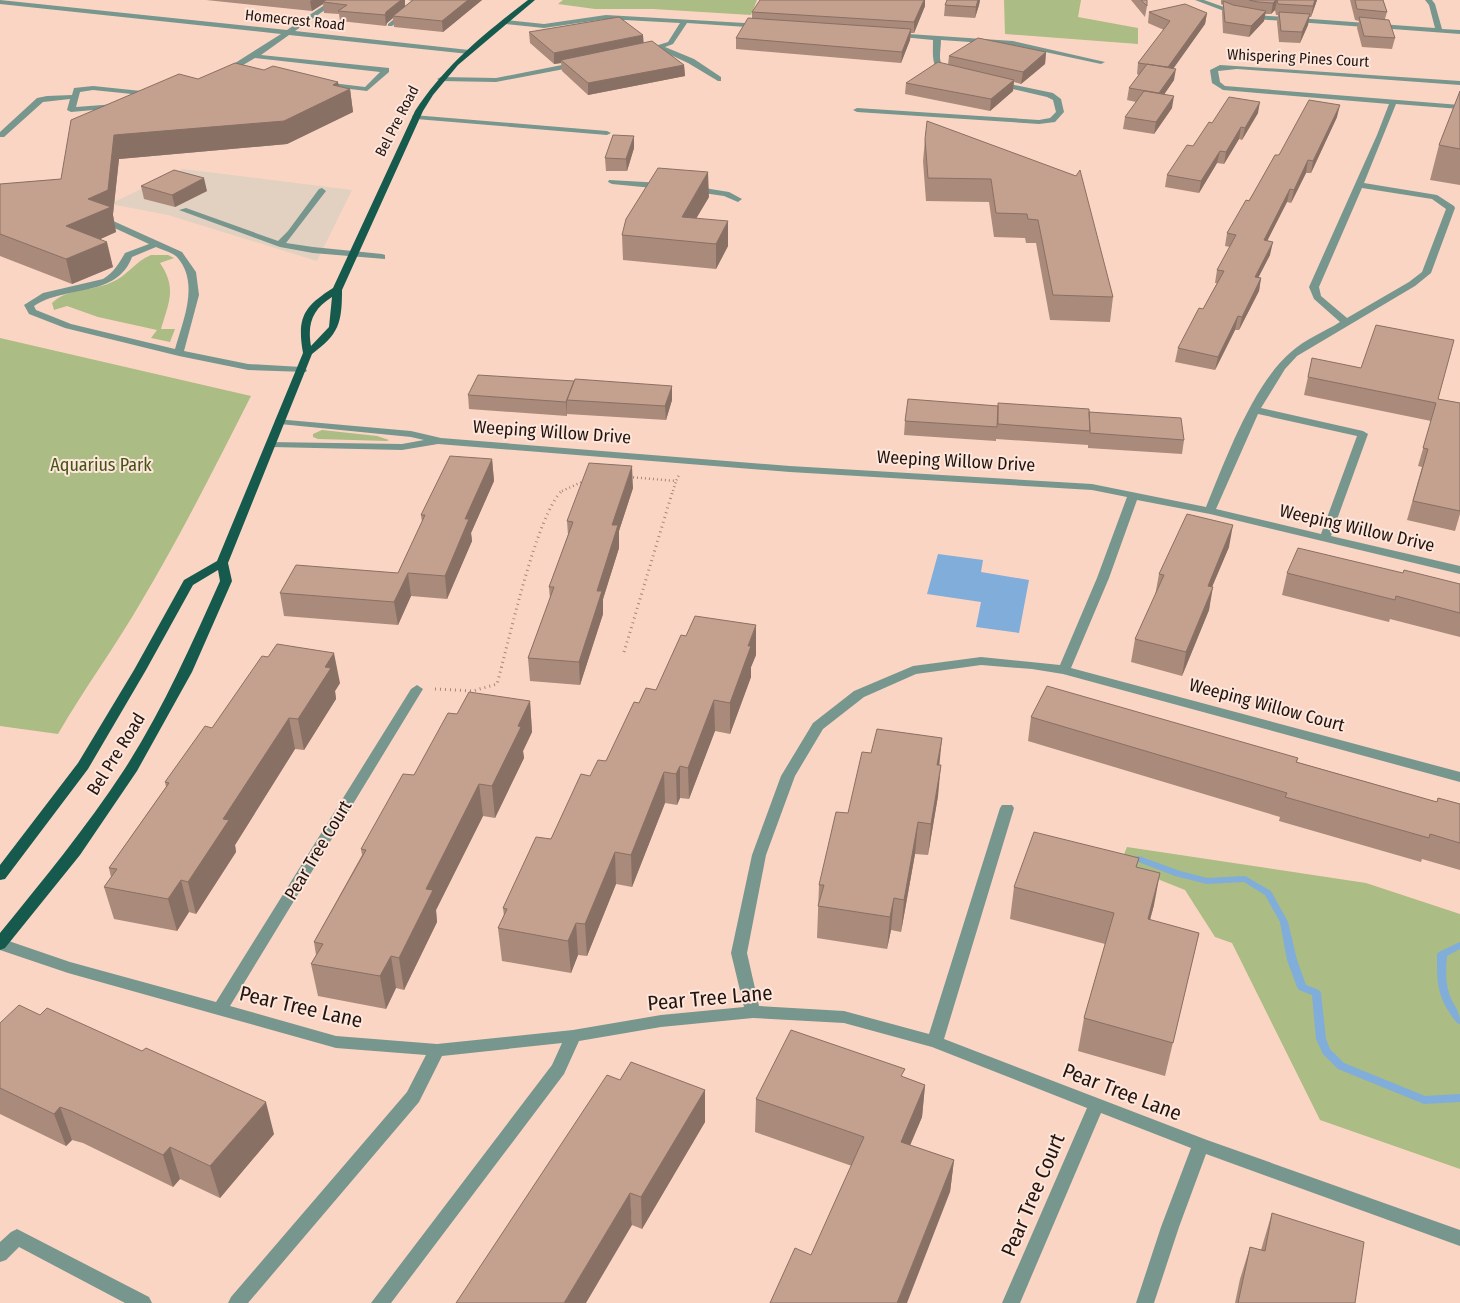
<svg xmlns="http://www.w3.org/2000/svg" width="1460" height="1303" font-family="'Fira Sans Condensed',sans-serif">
  <rect width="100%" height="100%" fill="#fbd5c3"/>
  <path fill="#e2d1c0" d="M183,169L352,190L317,261L168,215L110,204Z"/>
  <path fill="#abbc84" d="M563,0H757L751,15L653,9H595L558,4Z
    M1004,0H1081L1078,17L1138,28V44L1005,34Z
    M151,255H168L174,258L160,263C177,288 169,302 161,329H175L170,342L151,338L157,330L98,317L67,306L54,310L52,303C67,288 92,291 110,283C127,277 135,261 151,255Z
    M0,338L251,396C216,465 181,535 141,602C115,647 84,689 58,734L0,726Z
    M322,430L377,436L389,440L387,441L318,439L313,437V434Z
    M1127,847L1366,883L1460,914V1169L1320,1120L1232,943L1215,937L1185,890L1120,864Z"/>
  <path fill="#80add9" d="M938,554L983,560L981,572L1029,580L1019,633L976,627L981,602L927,594Z"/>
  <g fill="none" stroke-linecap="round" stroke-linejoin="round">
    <path fill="#80add9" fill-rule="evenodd" d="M1139,856L1180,871L1207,878L1245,876L1271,891L1288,922L1297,960L1306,985L1319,990L1321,993L1326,1039L1330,1049L1344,1063L1425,1096L1460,1094V1102L1424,1104L1338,1069L1323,1054L1316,1039L1312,995L1299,990L1297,987L1287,960L1280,922L1265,895L1244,882L1207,884L1175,876L1136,861L1135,859L1136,857Z
      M1460,942V949L1447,956C1446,968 1445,981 1449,993C1453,1007 1460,1008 1460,1024L1457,1023C1437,997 1437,985 1437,954L1439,952Z"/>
    <path stroke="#a4887a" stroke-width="2.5" stroke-dasharray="1 3" stroke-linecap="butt" d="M629,477L676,481L679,475
      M562,491L584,481
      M673,491L676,481"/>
    <path stroke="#a4887a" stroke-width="3" stroke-dasharray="1 4" stroke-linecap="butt" d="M624,652L673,490
      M435,689L473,691L497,684C508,645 537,511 563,490"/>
    <path fill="#77968e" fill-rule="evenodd" d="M0,0L287,30L332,0H339L295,31L469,50L473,52L469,54L289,35L261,55L389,68V72L367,91L324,86L320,84L324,82L365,87L380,72L255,58L228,74L221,72L281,34L0,4Z
      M408,0L424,1L392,26H388V24L415,2Z
      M1195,0H1204L1235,11L1256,15L1435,28L1429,5L1425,0H1432L1435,4L1442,29L1460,30V34L1256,19L1232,14Z
      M606,15L762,24L765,26L762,28L687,23L673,44L665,47L694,59L721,77V81H718L688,63L658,49L646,52L642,50L668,42L680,23L606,19L544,28L505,24L502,22L505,20L544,24Z
      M894,33L1013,41L1105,62L1101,64L1013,45L941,40C941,54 935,66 952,70V74C930,75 933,56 933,40L892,36V34Z
      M577,62H580V66L496,82L441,81L437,79L441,77L496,78Z
      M1220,65L1460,81V85L1237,69L1218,71L1220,82L1225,86L1460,105V109L1396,104L1364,183L1437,195L1454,206L1455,208L1431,273L1415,286L1297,356L1285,369L1261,408L1363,431L1368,434L1331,536L1460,566V574L1210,514L1137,500L1109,578L1071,668L1460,772V782L1063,674L1032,669L981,665L916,674L864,697L823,729L795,776L766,855L747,953L759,1006L844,1011L929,1034L1000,808L1002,805H1012L1014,808L944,1039L1207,1140L1460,1230V1246L1206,1154L1179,1227L1154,1303H1136L1161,1227L1191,1148L1101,1113L1020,1303H1002L1087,1108L932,1047L844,1023L753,1018L661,1027L579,1041L564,1074L391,1303H371L552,1065L562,1043L442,1056L419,1102L248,1303H228L231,1297L407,1092L426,1055L336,1048L68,973L0,950V938L70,962L216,1002L411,689L417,685L423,689L230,1006L336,1036L437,1044L573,1030L661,1015L744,1007L731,953L752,855L781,776L813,723L854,691L913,666L981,657L1060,665L1097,578L1127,497L1092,490L790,472L438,444L402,450L272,447L267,444L268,442L402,444L424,440L411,437L280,424L276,423L275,421L276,419L411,431L441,438L790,466L1092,484L1206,507C1225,461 1253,384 1291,352C1305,339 1324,332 1340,322L1314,299L1309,287L1377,135L1389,104L1223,90L1212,83L1210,70ZM1362,188L1432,199L1446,209L1422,272L1409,282L1347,318L1321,296L1319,287ZM1258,414L1357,436L1321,534L1216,509Z
      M995,81L1053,93L1061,99L1064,112L1055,122L1039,124L857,112L853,110L857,108L1039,120L1050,118L1056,112L1053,100L1047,97L995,85Z
      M93,86L151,92L155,94L151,96L93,90L80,92L76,107L116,104L120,106L116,108L71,112L67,110L70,99L43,102L4,137H0V132L37,98L47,96L72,95L74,88Z
      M413,115L607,131L611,133L607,135L416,119L412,117Z
      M609,180L663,183L667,186L663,189L612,184L608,182Z
      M692,186L729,192L742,199L738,202L724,196L689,191V187Z
      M322,188L326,191L286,243L313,247L382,254L385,255V259L313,253L280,247L179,210L186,208L278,241L288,231L319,189Z
      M111,220L182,252L196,272L199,295L184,351L248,364L302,367L307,370L306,372L248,370L179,356L65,328L29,314L24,305L43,293L103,279C115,271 118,265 125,253L149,244L108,225L107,223ZM156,247C162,250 172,252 177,257C200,283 183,320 175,349L71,324L36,310L34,306C65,285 117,298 132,257Z
      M17,1229L149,1297L152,1303H125L19,1247L6,1260L0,1262V1242L11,1232Z"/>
    <path fill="#165a4e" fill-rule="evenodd" d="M528,0H535L458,65L433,95L423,111L342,290C342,323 339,334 312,354L228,563L232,581L192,672L137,771L80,855L5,948L0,950V933C43,880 86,828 124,770C162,711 191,646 220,581L218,570L193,585L146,670L88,769L5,879L0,880V865L78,763L134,670L184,580L217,561L303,353C297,318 303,307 333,288L415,111C445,65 485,33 528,0ZM332,297L329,327L311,346C307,323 313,309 332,297Z"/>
  </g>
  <path fill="#a98a7b" d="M206,0H405V6L413,0H482L443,32L394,27L393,18L387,23L386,26L340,21L339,14L324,13L323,4L312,11Z
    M947,0H980L979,5L975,18L944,16L945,5Z
    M1131,0H1147V6L1145,17Z
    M1221,0H1317L1311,17H1309L1308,25L1300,43L1279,42L1277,22L1278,15H1276L1275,10L1271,14H1265L1264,21L1249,37L1223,33L1222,12L1223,5L1221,4Z
    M1350,0H1383L1387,12L1385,19L1395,38L1392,49L1362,47L1357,28L1359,21L1355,20Z
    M925,6L914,33H911L910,40L901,63L736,49V38L752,18V12Z
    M1149,12L1207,13L1205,24L1173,68L1174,80L1164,94L1172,108L1154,134L1123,129L1125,117L1136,102L1127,100L1129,88L1139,75L1137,74L1138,63L1164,30L1148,23Z
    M529,32L643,43L684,65L685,76L588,95L562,71L561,63L554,64L530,43Z
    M1046,52L1045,64L1021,84L1014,82L1013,91L990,111L905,94L906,83L948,65L949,56Z
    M264,70L350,89L353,112L287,144L119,159L113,214V215L116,232L100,239L113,267L72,284L0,256V184L61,179L198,79Z
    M1460,91V185L1430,180L1439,145Z
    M1258,113L1242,140L1239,139L1224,164L1217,163L1199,193L1165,187L1167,175L1193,146L1212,123Z
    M1337,117L1311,173H1306L1291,203L1287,202L1267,241L1270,255L1258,277L1261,278L1259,291L1239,330H1235L1215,370L1175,362L1178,348L1203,309L1217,283H1215L1217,270L1230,247L1225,246L1227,233L1279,155Z
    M925,139L1076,176L1113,297L1110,322L1050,320L1036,243H1026L1025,238L994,237L989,202L926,201L923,161Z
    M634,148L627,171H606L605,158Z
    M141,186L207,191L175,207L144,199Z
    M709,197L696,218L728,246L716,269L623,260L622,235Z
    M1312,358L1438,399L1460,403V514L1455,531L1407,520L1422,467L1418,466L1431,421L1304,395Z
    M468,395L672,400L666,420L567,414V416L469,409Z
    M1089,412L1184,440L1182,454L1088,448V445L996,439V436V441L904,435L905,421Z
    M492,459L494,481L471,533L472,541L447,599L411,596L398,625L284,616L280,593L398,573L422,522L421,515Z
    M633,488L619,531V548L603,599V614L580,685L530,681L528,658L550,599L549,587L568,535L567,521Z
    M1229,547L1212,587L1209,610L1182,676L1131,662L1135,639L1155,596L1159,574Z
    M1287,573H1403L1460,584V637L1390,619L1389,622L1282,595Z
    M756,655L751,667V677L730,734L715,731L689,799L680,798L677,805L665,803L632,887L616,884L587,956L578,955L571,973L502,961L498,928L504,916L503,908L551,839L590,776L606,761L639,703L656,690Z
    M340,683L335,691L336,699L304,750L295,749L235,845L236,852L196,914L189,912L177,931L114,919L104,887L111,877L109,868L166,787L165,782L212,728Z
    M530,701L532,732L523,751L524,758L495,818L483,816L436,910L437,922L404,990L396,988L386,1009L318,996L311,964L316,955L314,942L362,855L361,849L457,714Z
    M1031,717L1298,758L1297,762L1437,802L1438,798L1460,804V870L1422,859L1421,862L1279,821L1280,817L1028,741Z
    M939,765L938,796L928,855L915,854L901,932L891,930L887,949L817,938L819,885Z
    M1137,867L1154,905L1150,920L1199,933L1165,1076L1078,1051L1084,1018L1105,944L1010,919L1014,887Z
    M40,1015L274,1134L220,1198L180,1179L173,1187L83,1143L72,1140L66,1146L0,1114V1023Z
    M904,1077L925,1085L922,1117L910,1145L954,1160L950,1192L852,1166L755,1132L756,1099Z
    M620,1080L705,1090V1122L642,1229L632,1225Z
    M1272,1213L1355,1303H1235L1240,1279L1250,1247L1261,1250Z"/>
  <path fill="#897064" d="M312,0H329L323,2V4L312,11L310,1Z
    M401,0H405V7L393,16V18L387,23L386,26L385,15L386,12Z
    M468,0H482L443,32L442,21Z
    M924,0H925V6L914,33V22Z
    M978,0H980L979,5L975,18L976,7Z
    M1276,0H1277L1275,10L1271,14L1273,3Z
    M1315,0H1317L1311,17L1313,6Z
    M1266,11L1264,21L1249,37L1251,26Z
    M1207,13L1205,24L1166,79L1168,67Z
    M1310,14L1308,25L1300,43L1302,32Z
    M911,29L910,40L901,63L902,52Z
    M643,35L644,46L561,60V63L554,64V53Z
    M1046,52L1045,64L1021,84L1023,72Z
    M684,65L685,76L588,95V83Z
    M1176,69L1174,80L1157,105L1159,93Z
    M1014,80L1013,91L990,111L991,99Z
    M338,82L340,94L350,89L353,112L287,144L119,159L113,214V215L116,232L72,252L66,226L88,199L114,135L333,85Z
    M1174,96L1172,108L1154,134L1156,122Z
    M1260,102L1258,113L1242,140L1245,128Z
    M1340,105L1337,117L1311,173L1313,161Z
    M1241,127L1239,139L1224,164L1226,152Z
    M634,136V148L627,171L626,159Z
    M1220,151L1217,163L1199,193L1201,181Z
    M1308,160L1306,173L1291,203L1294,190Z
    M708,172L709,197L683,241L682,217Z
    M204,178L207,191L175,207L172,195Z
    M1290,189L1287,202L1261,253L1264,240Z
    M728,221V246L716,269V244Z
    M107,242L113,267L72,284L66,259Z
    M1273,242L1270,255L1252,290L1255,277Z
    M1261,278L1259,291L1239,330L1242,317Z
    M1238,316L1235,330L1215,370L1218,357Z
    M574,381L567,400V416L566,402Z
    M672,386V400L666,420L665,406Z
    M492,459L494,481L471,533L472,541L447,599L445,576L465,519Z
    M632,466L633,488L619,531V548L603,599V614L580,685L579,662L612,525Z
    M1233,525L1229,547L1203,608L1208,586Z
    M408,573L411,596L398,625L394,602Z
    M1213,587L1209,610L1182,676L1186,652Z
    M756,625V655L751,667V677L730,734V703L748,646Z
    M334,653L340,683L335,691L336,699L304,750L298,719L325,667Z
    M714,700L715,731L689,799L688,768Z
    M530,701L532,732L523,751L524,758L495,818L492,786L518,726Z
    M289,718L295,749L235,845L236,852L196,914L188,882L223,819Z
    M942,738L939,769L937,765Z
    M941,765L938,796L928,855L931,824Z
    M680,766V798L677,805L676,774Z
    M664,772L665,803L632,887L631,855Z
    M479,784L483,816L436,910L437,922L404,990L399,958L426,889Z
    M918,822L915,854L901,932L904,900Z
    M615,852L616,884L587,956L585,924Z
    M1160,873L1154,905L1141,951L1148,919Z
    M181,880L189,912L177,931L168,899Z
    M894,898L891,930L887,949L890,917Z
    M576,923L578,955L571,973L568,941Z
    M391,956L396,988L386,1009L380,976Z
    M925,1085L922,1117L898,1174L901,1142Z
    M705,1090V1122L642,1229L641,1197Z
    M266,1102L274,1134L220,1198L210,1166Z
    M60,1107L72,1140L66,1146L54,1114Z
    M170,1147L180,1179L173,1187L163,1155Z
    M954,1160L950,1192L907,1303H897Z
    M630,1193L632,1225L586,1303H564Z"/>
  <path fill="#c4a08f" stroke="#897064" d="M326,0H401L386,12L385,15L338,11L347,5L323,2Z
    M413,0H468L442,21L393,16Z
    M760,0H924L914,22L752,12Z
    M947,0H978L976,7L945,5Z
    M1141,0H1147V6Z
    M1249,0H1276L1273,3L1258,2Z
    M1277,0H1315L1313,6L1278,4Z
    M1355,0H1383L1387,12L1357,9Z
    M1223,1L1233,5L1266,11L1251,26L1225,22Z
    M1185,4L1207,13L1168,67L1138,63L1170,21L1149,12Z
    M1279,12L1310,14L1302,32L1281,31Z
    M619,17L643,35L554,53L529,32Z
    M1359,17L1389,20L1395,38L1364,36Z
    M748,18L911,29L902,52L736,38Z
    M978,38L1046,52L1023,72L949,56Z
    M652,41L684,65L588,83L561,60Z
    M938,62L1014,80L991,99L906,83Z
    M235,63L264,70L273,66L338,82L333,85L350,89L284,121L114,135L108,190L88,199L111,207L66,226L107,242L66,259L0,234V184L61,179L71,120L179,74L198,79Z
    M1147,64L1176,69L1159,93L1129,88Z
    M1144,91L1174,96L1156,122L1125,117Z
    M1460,91V149L1439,145Z
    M1229,97L1260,102L1245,128L1241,127L1226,152L1220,151L1201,181L1167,175L1187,145L1193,146L1209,122L1212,123Z
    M1309,100L1340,105L1313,161L1308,160L1294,190L1290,189L1264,240L1273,242L1255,277L1261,278L1242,317L1238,316L1218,357L1178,348L1199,308L1203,309L1224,271L1217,270L1236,235L1227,233L1246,200L1249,201L1275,155H1279Z
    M927,121L1076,176L1080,170L1113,297L1053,295L1038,220L1028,219L1027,214L996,213L991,179L928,178L925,139Z
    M613,135L634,136L626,159L605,158Z
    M658,168L708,172L682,217L728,221L716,244L622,235L626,219Z
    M174,170L204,178L172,195L141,186Z
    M1376,325L1454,340L1438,399L1460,403V511L1413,501L1428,449L1423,448L1436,403L1308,377L1312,358L1361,368Z
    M478,375L574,381L566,402L468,395Z
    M575,379L672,386L665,406L567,400Z
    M908,399L998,406L997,427L905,421Z
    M998,403L1089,409L1090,431L998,424Z
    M1089,412L1181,418L1184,440L1090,433Z
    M450,456L492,459L465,519H469L445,576L408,573L394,602L280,593L296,565L398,573L425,515H421Z
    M589,463L632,466L612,525H618L597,591H602L579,662L528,658L554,587H549L573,522L567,521Z
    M1187,514L1233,525L1208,586L1213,587L1186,652L1135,639L1164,575L1159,574Z
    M1298,548L1403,573L1404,570L1460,584V613L1396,596L1395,600L1287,573Z
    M695,616L756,625L748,646H751L730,703L714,700L688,768L680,766L676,774L664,772L631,855L615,852L585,924L576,923L568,941L498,928L507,909L503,908L536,837L551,839L581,774L590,776L598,760L606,761L634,702L639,703L646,688L656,690L681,635L686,636Z
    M277,644L334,653L325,667L331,668L298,719L289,718L223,819L229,820L188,882L181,880L168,899L104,887L117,869L109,868L169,783L165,782L205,726L212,728L262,656L268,657Z
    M1047,686L1298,758L1296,762L1437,802L1438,798L1460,804V843L1430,834L1429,838L1285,797L1287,793L1031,717Z
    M469,692L530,701L518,726L521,727L492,786L479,784L426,889L433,890L399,958L391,956L380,976L311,964L323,944L314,942L366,850L361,849L403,774L414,775L448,713L457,714Z
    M877,729L942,738L937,765H941L931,824L918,822L904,900L894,898L890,917L818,906L824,885H819L836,812L848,813L862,752L871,753Z
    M1034,832L1139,858L1136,867L1160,873L1148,919L1199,933L1173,1043L1084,1018L1114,913L1014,887Z
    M19,1005L40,1015L47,1008L142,1051L146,1048L266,1102L210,1166L170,1147L163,1155L71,1111L60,1107L54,1114L0,1088V1023Z
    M791,1030L905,1069L901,1076L925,1085L901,1142L954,1160L897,1303H770L795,1248L811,1255L864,1137L756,1099Z
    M631,1062L705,1090L641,1197L630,1193L564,1303H456L607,1075L620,1080Z
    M1272,1213L1364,1242L1355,1303H1238L1250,1247L1265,1251Z"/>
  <g text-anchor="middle" stroke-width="4" stroke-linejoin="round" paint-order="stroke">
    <g font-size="15" fill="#22140e" stroke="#fde6db">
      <text transform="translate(295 20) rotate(6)" y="5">Homecrest Road</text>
      <text transform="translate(1298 58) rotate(3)" y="5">Whispering Pines Court</text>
      <text transform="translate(397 121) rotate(-63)" y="5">Bel Pre Road</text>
    </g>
    <g font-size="18" fill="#22140e" stroke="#fde6db">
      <text transform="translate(552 432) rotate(4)" y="6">Weeping Willow Drive</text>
      <text transform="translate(956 461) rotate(3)" y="6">Weeping Willow Drive</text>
      <text transform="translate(1357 528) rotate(13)" y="6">Weeping Willow Drive</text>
      <text transform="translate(1267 705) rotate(15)" y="6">Weeping Willow Court</text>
      <text transform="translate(116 754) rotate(-58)" y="6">Bel Pre Road</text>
      <text transform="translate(318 850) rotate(-59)" y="6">Pear Tree Court</text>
    </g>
    <g font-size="18" fill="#455414" stroke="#fde6db">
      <text x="101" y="471">Aquarius Park</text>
    </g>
    <g font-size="21" fill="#22140e" stroke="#fde6db">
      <text transform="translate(710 998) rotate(-5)" y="7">Pear Tree Lane</text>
      <text transform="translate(301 1007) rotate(13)" y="7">Pear Tree Lane</text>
      <text transform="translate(1122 1092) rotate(21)" y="7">Pear Tree Lane</text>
      <text transform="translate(1033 1195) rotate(-67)" y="7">Pear Tree Court</text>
    </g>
  </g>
</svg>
